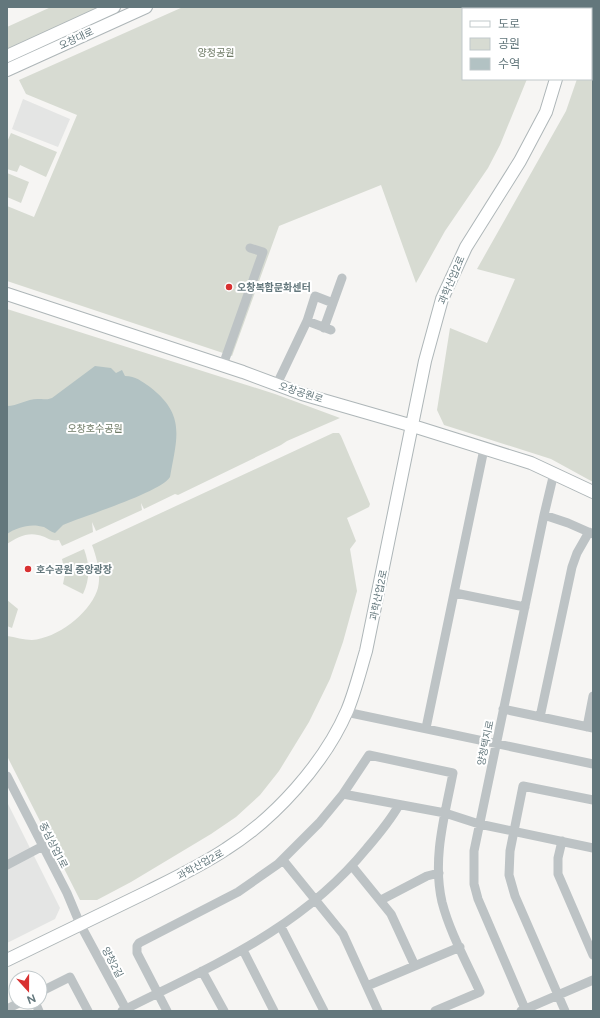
<svg xmlns="http://www.w3.org/2000/svg" width="600" height="1018" font-family="Figtree,'Noto Sans KR',sans-serif">
  <rect width="100%" height="100%" fill="#f6f5f3"/>
  <path fill="#e4e5e4" d="M23,99L70,119L58,147L12,129Z
    M7,802L60,908L55,919L7,943Z"/>
  <path fill="#d7dbd2" d="M51,7H114L7,56V27Z
    M183,7H523L529,9H463V79H527L500,145L488,168L445,231L416,283L381,185L279,226L232,356L7,281V206L34,217L77,115L26,94L19,80Z
    M593,34V482L551,459L444,425L437,410L450,328L487,343L515,279L477,269L566,111L577,79H591V35Z
    M11,133L57,152L46,177L20,165L17,172L7,169V142Z
    M7,173L29,182L21,203L7,197Z
    M7,309L275,394L340,418L287,441L281,445L178,495L175,494L144,509L141,503L142,510L96,531L92,522L93,532L62,546L59,540C50,542 46,536 38,535C27,532 16,538 7,544Z
    M333,433H339L341,436L370,504L369,507L347,518L356,541L350,549L357,591L343,642L330,679L309,722L279,771L260,795L236,817L211,834L131,882L97,900H80L7,756V636C15,637 24,640 32,640C57,638 88,615 97,591C102,577 97,558 92,545Z
    M84,549C90,565 90,579 83,594L63,584L65,574L62,559Z
    M7,600L18,609L12,628L7,626Z"/>
  <path fill="#b2c2c3" d="M95,366L111,368L116,373L122,370L125,376C136,376 141,381 150,387C186,415 177,437 170,477C161,492 84,516 63,525L55,533C51,532 48,529 44,527C31,523 17,527 7,534V406C18,406 28,398 40,399C45,399 47,400 52,398Z"/>
  <g fill="none" stroke-linecap="round" stroke-linejoin="round">
    <g stroke="#aeb6b8" stroke-width="14">
      <path id="secondary" d="M547,7L549,9
        M585,7L593,10
        M591,29L593,28
        M7,56L114,7
        M7,70L146,7
        M7,294L243,372L302,394L413,426L531,463L593,492
        M7,960C54,937 102,914 149,891C175,878 202,865 226,849C274,819 324,764 347,711C355,692 360,671 366,651L425,361L442,299L466,247L520,161L537,129L546,112L556,79"/>
    </g>
    <path stroke="#bdc3c5" stroke-width="9" d="M307,321L315,296L333,303
      M324,328L342,278
      M223,365L263,252L250,248
      M277,384L307,321L331,330
      M544,515L568,523L593,534
      M455,593L525,607
      M503,709L593,728
      M346,712L593,764
      M540,717L572,567L577,553L589,532
      M587,727L593,696
      M426,728L484,449
      M7,776L67,893L80,924L127,1011
      M343,794L445,813L479,824L593,848
      M562,841L558,858V874L593,955
      M283,860L343,934L378,1011
      M7,865L43,846
      M352,866L391,914L415,966
      M381,900L427,876L439,873
      M281,927L324,1011
      M243,950L274,1011
      M202,971L224,1011
      M367,986L460,947
      M40,992L70,977L88,1011
      M35,1002L39,1011
      M7,1009L21,1002
      M122,1011C213,965 300,930 367,848C379,834 390,821 399,805
      M167,1011L137,953V946L139,943L238,892L278,864L319,823L343,794L369,755L453,773C445,815 432,858 442,902C450,933 467,963 480,992L435,1011
      M521,1011L593,980
      M526,1011L478,899L474,884V851L544,515L554,473
      M565,1011L515,896L509,875L510,851L523,786L593,800"/>
    <use href="#secondary" stroke="#fff" stroke-width="12"/>
  </g>
  <g fill="#d83131" stroke="#fff" stroke-width="1.5">
    <circle cx="229" cy="287" r="4"/>
    <circle cx="28" cy="569" r="4"/>
  </g>
  <g text-anchor="middle" stroke-width="4" stroke-linejoin="round" paint-order="stroke">
    <g font-size="10" fill="#63777c" stroke="#fff">
      <text transform="translate(76 38) rotate(-25)" y="4">오창대로</text>
      <text transform="translate(451 280) rotate(-67)" y="4">과학산업2로</text>
      <text transform="translate(301 392) rotate(18)" y="4">오창공원로</text>
      <text transform="translate(378 595) rotate(-78)" y="4">과학산업2로</text>
      <text transform="translate(485 743) rotate(-78)" y="4">양청택지로</text>
      <text transform="translate(54 845) rotate(63)" y="4">중심상업1로</text>
      <text transform="translate(200 864) rotate(-29)" y="4">과학산업2로</text>
      <text transform="translate(113 962) rotate(62)" y="4">양청2길</text>
    </g>
    <g font-size="10" fill="#6e7a65" stroke="#fff">
      <text x="216" y="56">양청공원</text>
      <text x="95" y="432">오창호수공원</text>
    </g>
    <g font-size="10" font-weight="bold" fill="#63777c" stroke="#fff" text-anchor="start">
      <text x="237" y="291">오창복합문화센터</text>
      <text x="36" y="573">호수공원 중앙광장</text>
    </g>
  </g>
  <rect width="600" height="1018" fill="none" stroke="#63777c" stroke-width="16"/>
  <rect x="462" y="8" width="130" height="72" fill="#ffffff" stroke="#c1c9cb"/>
  <rect x="470" y="21" width="20" height="6" fill="#ffffff" stroke="#c1c9cb"/>
  <text x="498" y="28" font-size="12" fill="#63777c">도로</text>
  <rect x="470" y="38" width="20" height="12" fill="#d7dbd2" stroke="#c1c9cb"/>
  <text x="498" y="48" font-size="12" fill="#63777c">공원</text>
  <rect x="470" y="58" width="20" height="12" fill="#b2c2c3" stroke="#c1c9cb"/>
  <text x="498" y="68" font-size="12" fill="#63777c">수역</text>
  <g transform="translate(28 990) rotate(159)"><circle r="19" fill="#ffffff" stroke="#c1c9cb"/>
  <path d="M0-3L7 15L0 10L-7 15Z" fill="#d83131"/>
  <text y="-6" font-size="11" font-weight="bold" text-anchor="middle" fill="#63777c">N</text>
  </g>
</svg>
